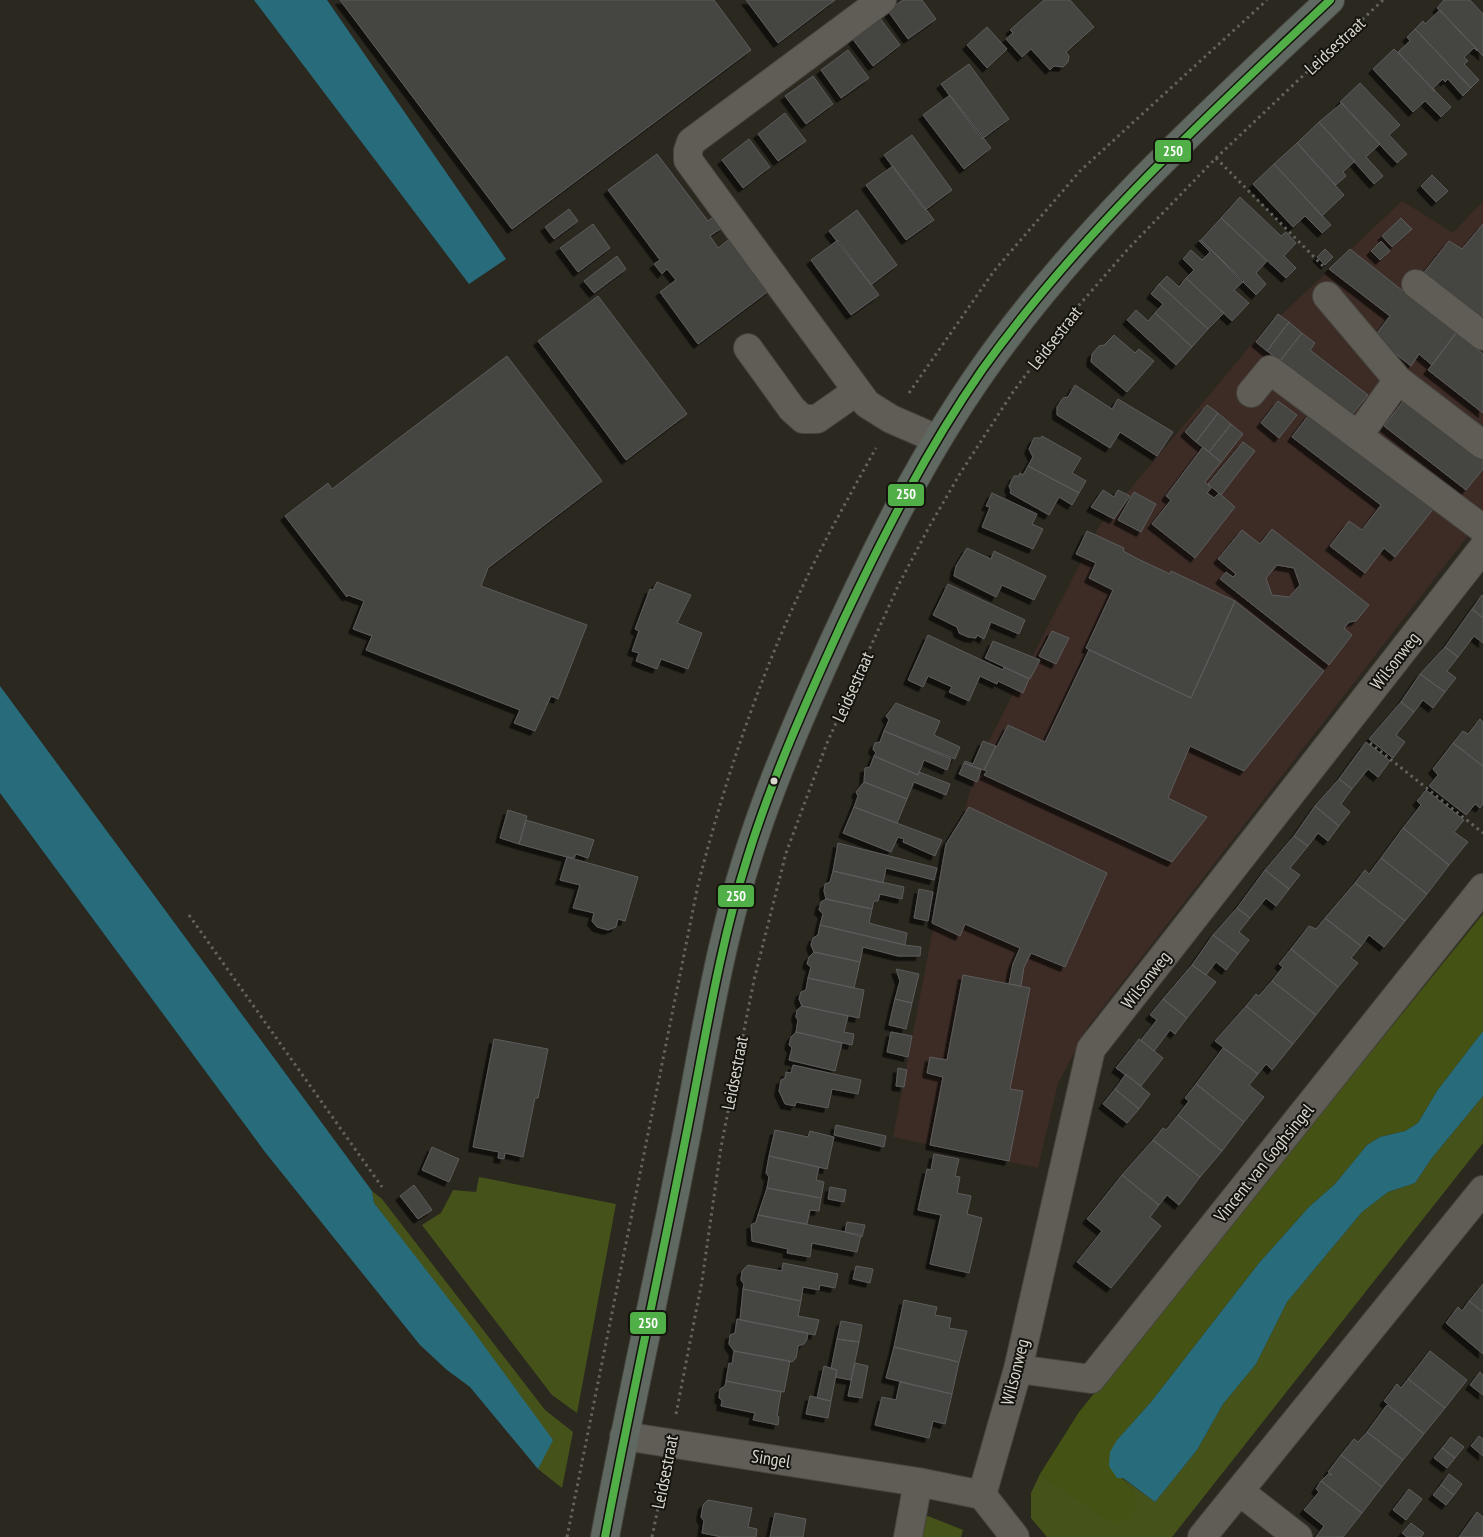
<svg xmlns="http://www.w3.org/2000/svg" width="1483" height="1537" font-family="'PT Sans Narrow',sans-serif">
  <defs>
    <filter id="shadow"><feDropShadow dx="-4.5" dy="4.5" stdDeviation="0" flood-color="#0009"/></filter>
  </defs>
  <rect width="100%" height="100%" fill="#2b2820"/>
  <path fill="#3d2c26" d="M1402,201L1453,233L1483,201V516L1090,1024L1058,1083L1038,1168L893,1137L935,919L978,762L1100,525L1257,338Z"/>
  <path fill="#45531b" d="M1483,1096V1143L1172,1537H1047L1031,1518V1493L1040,1474L1068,1492H1134L1122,1478L1155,1502L1197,1450L1223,1404L1256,1364L1287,1302L1362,1212L1388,1192L1415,1183L1431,1159Z
    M479,1177L616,1204L577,1413L552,1395L422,1225L441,1213L453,1190L476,1192Z
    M372,1191L382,1199L545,1410L573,1432L562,1488L538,1469L552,1440L374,1203Z
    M916,1515L928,1516L963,1530L961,1537H912Z"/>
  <path fill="#445314" d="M1483,914V1031L1437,1091L1418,1123L1405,1131L1380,1137L1367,1145L1335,1184L1309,1207L1259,1263L1151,1402L1117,1440L1122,1478L1134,1492L1136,1507L1127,1521L1110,1522L1040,1474L1079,1412Z"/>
  <path fill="#286c7c" d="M254,0H327L506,259L469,284Z
    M0,686L330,1134L372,1191L374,1203L468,1324L553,1440L538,1469L470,1387L447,1370L420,1345L265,1152L0,793Z
    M1483,1031V1096L1431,1159L1415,1183L1388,1192L1362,1212L1287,1302L1256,1364L1223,1404L1197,1450L1155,1502L1123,1478H1117L1109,1466L1110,1452L1117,1440L1151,1402L1259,1263L1309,1207L1335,1184L1367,1145L1380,1137L1405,1131L1418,1123L1437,1091Z"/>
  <path fill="#454443" stroke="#5d5c5b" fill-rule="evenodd" filter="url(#shadow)" d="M340,0H714L751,50L512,229Z
    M746,0H835L778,43Z
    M903,0H922L936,19L908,39L888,11Z
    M1044,0H1070L1094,27L1066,52L1069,56L1068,62L1063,67L1054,66L1050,70L1031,49L1022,57L1006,39L1013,33L1010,30Z
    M1444,0H1470L1483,14V56L1437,8Z
    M1440,10L1478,50L1477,51L1474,48L1464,57L1468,61L1464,64L1479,80L1471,88L1415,29L1423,21L1425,24Z
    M879,17L900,45L873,66L852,38Z
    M987,27L1007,49L987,68L967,45Z
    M1415,29L1471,88L1463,96L1448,79L1445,82L1443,79L1433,88L1435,92L1398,52L1410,41L1407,37Z
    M1394,49L1451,107L1441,117L1425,101L1413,112L1373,69Z
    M848,50L869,78L841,98L821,70Z
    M969,64L1009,119L982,139L941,84Z
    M813,76L833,104L806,124L785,96Z
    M1360,83L1400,125L1389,135L1407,154L1397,163L1340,102Z
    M950,95L991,148L964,169L923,115Z
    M1342,103L1380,144L1366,157L1383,176L1374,184L1319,122Z
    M785,113L806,141L778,161L758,134Z
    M1319,122L1355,161L1343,172L1346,176L1336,185L1297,143Z
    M912,135L952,190L925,210L884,155Z
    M749,139L770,167L743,188L722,160Z
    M1297,143L1344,195L1322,216L1274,164Z
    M657,154L708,221L715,216L723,227L710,236L718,248L731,238L770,290L698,344L660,292L676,280L667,269L662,274L654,264L660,260L608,190Z
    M1274,164L1331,225L1322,233L1305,216L1293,227L1253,184Z
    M893,166L934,220L906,240L866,185Z
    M1432,175L1448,191L1436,202L1421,186Z
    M1240,197L1281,236L1286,232L1296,243L1284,256L1296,268L1286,278L1221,218Z
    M569,209L578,221L554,239L545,227Z
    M857,210L897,265L871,285L829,231Z
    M1221,218L1267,261L1256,273L1266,284L1256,295L1201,240Z
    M1401,218L1412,229L1392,247L1382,236Z
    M593,224L610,248L578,272L560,248Z
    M1483,224V324L1422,275L1449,241L1462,249Z
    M838,240L879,295L851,315L811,260Z
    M1201,240L1244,281L1234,290L1249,303L1232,321L1186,278L1194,270L1183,259L1191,250L1202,260L1210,252L1199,241Z
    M1381,241L1390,251L1380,260L1371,251Z
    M1325,249L1333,257L1325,265L1317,257Z
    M1350,249L1456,333L1432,365L1419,354L1411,366L1374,337L1390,316L1329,269Z
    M617,256L626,269L594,293L584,281Z
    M1167,276L1179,287L1186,278L1224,313L1208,329L1159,284Z
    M1159,284L1208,329L1192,347L1155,313L1163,304L1151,294Z
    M598,296L687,414L626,460L538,341Z
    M1136,310L1148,321L1155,313L1192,347L1176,365L1127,320Z
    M1278,314L1289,322L1267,351L1256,342Z
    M1289,322L1302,333L1280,361L1267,351Z
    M1302,333L1315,343L1310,350L1368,395L1350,417L1280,361Z
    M1456,333L1483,354V413L1428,370Z
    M1114,335L1135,353L1139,349L1154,361L1127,392L1091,362L1092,354L1099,346L1104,345Z
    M507,356L602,481L488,568L481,586L587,625L558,699L551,696L535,731L514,723L520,710L366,650L372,636L353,629L364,601L348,595L347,597L285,516L328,483L332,489Z
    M1075,385L1112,409L1118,399L1173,432L1157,456L1120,432L1110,448L1057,415V407L1063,398L1068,397Z
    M1408,395L1483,454V469L1466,490L1384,426Z
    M1278,401L1297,415L1279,438L1261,423Z
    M1207,405L1218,413L1196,442L1185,432Z
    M1311,412L1434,508L1395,557L1384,548L1365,573L1330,546L1349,521L1362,530L1381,505L1292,437Z
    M1218,413L1231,424L1209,452L1196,442Z
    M1231,424L1243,434L1221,462L1209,452Z
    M1042,436L1081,458L1072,473L1086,481L1079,493L1028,466L1033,457L1029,449L1034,438H1041Z
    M1243,442L1255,451L1221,495L1208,484Z
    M1203,447L1221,462L1205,482L1211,488L1207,493L1214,498L1219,493L1235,507L1195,558L1152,524L1171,500L1166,496Z
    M1028,466L1079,493L1072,505L1059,497L1049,515L1010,493L1011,491L1009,486L1014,476H1019L1020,473L1023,475Z
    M1103,490L1114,497L1118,490L1130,496L1114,519L1091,507Z
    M1134,492L1156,504L1141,532L1118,520Z
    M992,493L1037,514L1032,524L1043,529L1033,549L982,527L990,507L986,506Z
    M1272,529L1369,605L1356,621L1349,622L1344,628L1352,635L1329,665L1220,579L1226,572L1233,577L1236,574L1218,559L1242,530L1260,544ZM1277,565L1294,568L1300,585L1289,597L1272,595L1266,578Z
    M1087,531L1124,548L1123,551L1140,560L1170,574L1171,571L1235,601L1191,698L1086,648L1113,590L1089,578L1096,563L1076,554Z
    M967,548L991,559L994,551L1046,576L1034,600L1002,585L996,597L954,576L956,566Z
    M657,582L691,595L677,623L702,633L688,669L661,659L657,669L636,661L639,653L632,651L639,631L635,629L650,589L653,590Z
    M948,584L1025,620L1019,634L991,622L984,639L977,635L976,638L968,637L959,633L957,627L933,615Z
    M1482,595L1483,596V618L1472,609Z
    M1235,601L1324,671L1244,771L1190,746L1168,798L1207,817L1172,862L984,775L987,771L984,770L996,746L997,747L1008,725L1045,742L1089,650L1191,698Z
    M1472,609L1483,618V643L1474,636L1458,657L1445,647Z
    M1052,631L1069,638L1056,664L1039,656Z
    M928,635L1003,670L1004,667L1029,679L1023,693L998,681L997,684L980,676L969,701L949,692L952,687L928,676L923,687L908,680Z
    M993,641L1040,660L1030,679L985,658Z
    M1445,647L1458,657L1447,671L1456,678L1445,692L1420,674Z
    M1420,674L1445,692L1433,708L1423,700L1414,712L1401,702Z
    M1401,702L1414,712L1396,735L1405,742L1393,758L1369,739Z
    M896,703L940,721L934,735L960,747L955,759L884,731L889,720L886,716Z
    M1480,719L1483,722V766L1453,743L1463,731L1468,734Z
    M884,731L951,759L947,770L924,760L918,775L874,756L876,753L873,749L875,743L880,742Z
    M983,741L996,746L984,770L964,763L965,761L973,764Z
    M1366,742L1390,761L1378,777L1368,769L1352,789L1339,779Z
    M1453,743L1483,766V804L1480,808L1475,804L1466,815L1429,786L1438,775L1433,769Z
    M874,756L918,775L919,772L950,784L946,795L914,782L907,799L864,782L865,768L870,767Z
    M964,763L981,770L977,782L959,774Z
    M1339,779L1352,789L1341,804L1350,812L1339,826L1315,806Z
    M864,782L907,799L897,823L854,807L858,796L856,792Z
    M1426,790L1464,820L1454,832L1468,842L1449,865L1403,828L1421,805L1417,801Z
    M1315,806L1339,826L1328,841L1318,833L1308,846L1294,836Z
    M854,807L942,840L935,856L903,842L904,839L898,837L891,852L843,833Z
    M969,807L1107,873L1065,967L1031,953L1024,967L1021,986L1009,984L1013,964L1020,948L965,924L960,936L932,923L946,844Z
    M508,810L527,816L519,844L500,838Z
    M526,820L594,840L588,858L576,854L574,858L567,857L519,844Z
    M1403,828L1449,865L1427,894L1381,858Z
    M1294,836L1308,846L1290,868L1300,875L1289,889L1265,870Z
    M838,843L937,868L934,880L886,868L883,883L833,871Z
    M567,857L638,877L625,921L618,919L616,927L608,930L597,927L592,921L594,913L573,908L580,885L560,880Z
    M1381,858L1427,894L1405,921L1355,883L1365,870L1369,874Z
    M1265,870L1289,889L1276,906L1266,898L1250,918L1237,908Z
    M833,871L904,887L902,899L880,894L878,901H874L872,909L826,899L824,891L825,884L830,882Z
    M1355,883L1405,921L1384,947L1369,935L1361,946L1325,918Z
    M919,889L933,892L928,921L914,918Z
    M826,899L872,909L869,923L907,933L905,945L820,925L823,914L819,910L821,902Z
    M1237,908L1250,918L1239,932L1249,940L1238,954L1213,935Z
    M1325,918L1361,946L1351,958L1358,963L1338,987L1291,949L1309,926L1316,929Z
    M820,925L905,945L921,947L920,956H898L863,947L860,962L814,952L811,945L813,938L818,935Z
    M1213,935L1238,954L1226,970L1216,962L1206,975L1192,965Z
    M1291,949L1338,987L1316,1015L1272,981L1283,967L1279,964Z
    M814,952L860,962L854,988L808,978L811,967L807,964L809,957Z
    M1192,965L1216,982L1187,1018L1163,999Z
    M896,969L919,974L912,1003L895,999L900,981Z
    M963,975L1030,988L1010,1089L1023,1091L1009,1161L930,1145L943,1077L927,1073L930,1057L947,1060Z
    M808,978L864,990L859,1018L802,1006L799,999L801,992L806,990Z
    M1272,981L1316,1015L1293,1044L1246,1006L1256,994L1259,996Z
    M895,999L912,1003L906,1029L889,1025Z
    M1163,999L1187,1018L1175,1034L1170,1030L1154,1051L1141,1040L1157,1020L1150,1015Z
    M802,1006L848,1016L844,1032L854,1034L852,1045L796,1032L798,1020L796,1017L797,1010Z
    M1246,1006L1293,1044L1272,1070L1266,1064L1258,1074L1215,1041Z
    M796,1032L842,1043L835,1071L789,1060L792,1048L789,1045L791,1037Z
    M891,1032L912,1036L908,1057L887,1052Z
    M494,1039L548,1049L538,1098H535L523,1157L505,1153L504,1159L498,1158L499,1152L473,1147Z
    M1139,1039L1163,1058L1141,1086L1116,1068Z
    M1223,1048L1258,1074L1249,1085L1264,1097L1244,1122L1196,1084Z
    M793,1065L861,1080L858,1094L832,1089L828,1108L796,1102L795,1106L785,1104L779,1091L781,1080L785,1078L786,1072L791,1073Z
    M898,1068L907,1070L904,1087L896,1086Z
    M1126,1074L1150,1094L1139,1109L1115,1089Z
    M1196,1084L1244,1122L1222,1151L1178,1115L1189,1101L1185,1098Z
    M1115,1089L1139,1109L1127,1123L1103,1104Z
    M1178,1115L1222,1151L1200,1177L1153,1140L1163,1128L1166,1130Z
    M836,1125L886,1136L884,1147L834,1135Z
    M775,1130L808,1137L810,1131L834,1137L827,1169L769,1156Z
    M1153,1140L1200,1177L1179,1205L1167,1195L1159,1205L1122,1175Z
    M432,1147L459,1159L449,1182L422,1170Z
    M934,1154L959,1159L955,1176L960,1177L957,1193L971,1196L967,1214L982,1218L969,1273L930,1264L941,1215L918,1210L927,1169L931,1170Z
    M769,1156L819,1167L816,1180L824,1182L821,1198L767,1188L769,1177L766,1173Z
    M1122,1175L1159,1205L1150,1217L1161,1226L1111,1288L1077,1262L1102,1231L1087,1219Z
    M414,1185L432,1210L418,1219L400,1196Z
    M830,1187L846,1190L844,1202L828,1199Z
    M767,1188L821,1198L819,1211L810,1210L807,1224L758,1215Z
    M758,1215L861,1235L857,1252L812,1243L810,1257L787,1253L788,1249L752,1241L751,1225L756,1222Z
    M847,1222L865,1225L862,1237L845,1232Z
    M783,1263L838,1274L835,1288L820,1285L819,1290L803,1287L801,1301L743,1289L744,1284L741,1280L742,1271L748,1265L782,1271Z
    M856,1266L873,1269L870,1283L853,1279Z
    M1483,1284V1312L1469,1301Z
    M743,1289L801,1301L798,1316L819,1320L815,1335L740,1320Z
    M904,1300L937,1307L935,1315L951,1318L949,1328L967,1331L959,1362L894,1347Z
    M1469,1301L1483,1312V1354L1446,1323L1458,1307L1462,1311Z
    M737,1319L808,1333L807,1339L804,1344L798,1346L796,1358L792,1362L734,1351L729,1344L730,1335L735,1333Z
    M841,1321L862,1325L859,1342L837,1339Z
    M837,1339L859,1342L851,1380L835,1377L837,1370L831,1369Z
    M894,1347L959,1362L952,1394L886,1378Z
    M734,1351L790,1361L784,1392L726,1381L729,1363L732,1364Z
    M1430,1351L1467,1380L1445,1408L1408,1379Z
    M855,1363L868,1366L862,1398L848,1396Z
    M824,1366L837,1370L831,1401L817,1398Z
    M1480,1372L1483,1375V1395L1470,1385Z
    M1408,1379L1445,1408L1424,1434L1384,1401L1397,1384L1401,1388Z
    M726,1381L781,1392L777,1416L779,1417L778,1425L753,1420L755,1413L721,1406L722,1401L719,1398L720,1389L725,1386Z
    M900,1382L952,1394L945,1424L933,1421L929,1438L875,1425L882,1397L896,1400Z
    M810,1396L831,1401L828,1418L806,1414Z
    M1387,1405L1424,1434L1403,1460L1367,1432Z
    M1367,1432L1403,1460L1382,1487L1341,1455L1354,1439L1358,1442Z
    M1479,1436L1483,1439V1456L1471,1446Z
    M1451,1437L1464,1447L1455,1458L1442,1448Z
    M1442,1448L1455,1458L1447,1468L1434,1458Z
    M1341,1455L1382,1487L1362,1513L1321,1481L1328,1474L1332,1475L1328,1472Z
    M1449,1474L1462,1484L1454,1495L1441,1485Z
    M1321,1481L1362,1513L1343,1537H1316L1324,1526L1304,1510L1319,1492L1316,1489Z
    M1441,1485L1454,1495L1446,1505L1433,1495Z
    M1409,1489L1422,1499L1406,1520L1393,1510Z
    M708,1500L752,1508L748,1527L757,1529L756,1537H722L702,1533L704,1521L701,1517L703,1505Z
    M1477,1512L1483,1517V1537H1459Z
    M775,1513L806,1519L803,1537H770Z
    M1411,1523L1424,1533L1421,1537H1407L1402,1533Z"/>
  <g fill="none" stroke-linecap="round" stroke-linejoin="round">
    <g stroke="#46443d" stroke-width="30">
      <path id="minor" d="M882,0L691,142L688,151V160L867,404L891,419L937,439
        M1416,284L1483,336
        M1327,296L1398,380L1358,436
        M748,348L792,409L803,419H817L857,391
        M1398,380L1483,445
        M1251,393L1270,370L1483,529
        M1018,1369L1091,1379L1483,888
        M624,1436L918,1482L982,1495L1015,1537
        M1239,1491L1298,1537
        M982,1495L1018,1369L1091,1049L1483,548
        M908,1537L918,1482
        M1202,1537L1483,1190"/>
    </g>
    <g stroke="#46443d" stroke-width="30">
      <path id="major" d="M605,1537C628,1413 656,1291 680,1167C696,1090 707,1012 726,935C750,832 791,735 835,639C878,546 923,455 982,371C1080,231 1207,116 1330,0"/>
    </g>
    <path stroke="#64635d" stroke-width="3" stroke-dasharray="2.5 4" stroke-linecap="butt" d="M1216,158L1323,266
      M909,393L994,271L1080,171L1267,0
      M1370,743L1483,833
      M189,915L382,1187
      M676,1414L702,1281L721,1147L754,980L786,853L827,743L899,584L929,527L961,472L1013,392L1074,311L1128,249L1216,158L1383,0
      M567,1537L698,885C727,771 766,657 820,551C838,516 857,482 876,448
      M652,1537L665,1474"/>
    <use href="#minor" stroke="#5f5d56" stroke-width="28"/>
    <use href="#major" stroke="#5f6861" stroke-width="28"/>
    <g stroke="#15130d" stroke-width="11">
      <path id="bus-1" d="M605,1537C630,1405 659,1273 685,1141C704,1047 718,951 747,859C772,778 807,700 842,623C883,536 927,449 982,370C1081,232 1207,116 1330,0"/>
    </g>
    <use href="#bus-1" stroke="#50af46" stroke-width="8"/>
  </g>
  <circle fill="#d9d6cd" stroke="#15130d" stroke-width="2" cx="774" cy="781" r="4.5"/>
  <g text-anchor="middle" stroke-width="4" stroke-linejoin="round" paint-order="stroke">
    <g font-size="18" fill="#d9d6cd" stroke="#15130d">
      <text transform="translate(1335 46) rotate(-43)" y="6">Leidsestraat</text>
      <text transform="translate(1055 338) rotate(-52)" y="6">Leidsestraat</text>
      <text transform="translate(1395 661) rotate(-52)" y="6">Wilsonweg</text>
      <text transform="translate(853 687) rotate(-66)" y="6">Leidsestraat</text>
      <text transform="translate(1146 980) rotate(-52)" y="6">Wilsonweg</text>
      <text transform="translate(735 1073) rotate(-79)" y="6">Leidsestraat</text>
      <text transform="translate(1264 1163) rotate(-51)" y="6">Vincent van Goghsingel</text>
      <text transform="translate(1015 1372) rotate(-76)" y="6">Wilsonweg</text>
      <text transform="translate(771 1459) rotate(9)" y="6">Singel</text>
      <text transform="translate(665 1472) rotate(-79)" y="6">Leidsestraat</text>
    </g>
  </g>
  <g stroke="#15130d" stroke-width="2">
    <rect x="1154" y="139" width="38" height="24" rx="5" fill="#50af46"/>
    <rect x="887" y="483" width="38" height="24" rx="5" fill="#50af46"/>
    <rect x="717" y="884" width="38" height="24" rx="5" fill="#50af46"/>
    <rect x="629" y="1311" width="38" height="24" rx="5" fill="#50af46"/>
  </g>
  <g font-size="14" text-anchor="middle" font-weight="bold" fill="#fff">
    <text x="1173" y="156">250</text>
    <text x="906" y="499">250</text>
    <text x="736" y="901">250</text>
    <text x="648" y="1328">250</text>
  </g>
</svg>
